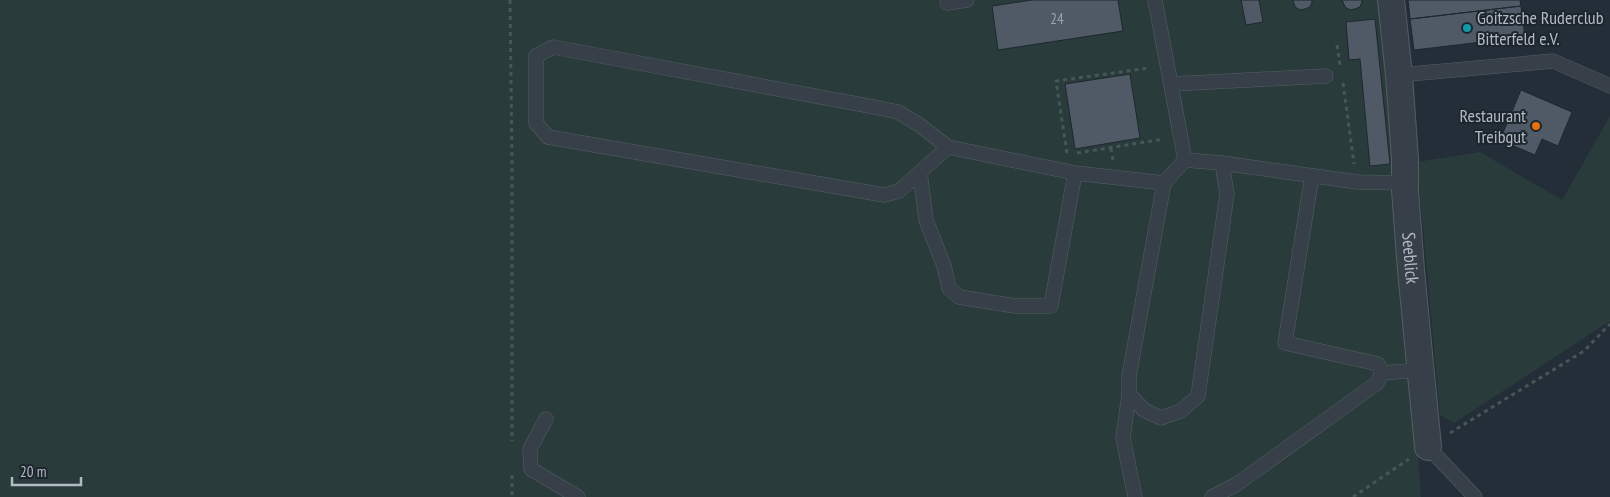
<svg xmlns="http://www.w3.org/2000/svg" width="1610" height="497" font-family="'PT Sans Narrow',sans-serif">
  <rect width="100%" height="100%" fill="#242e38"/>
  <path fill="#293c3b" d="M0,0H1379L1397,189L1421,497H0Z
    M1610,116V321L1454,423L1440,415L1417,162L1480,152L1562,200Z"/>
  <path fill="#4f5a66" stroke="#1f272f" d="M1032,0H1118L1123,31L998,50L992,6Z
    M1241,0H1259L1263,22L1246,25Z
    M1293,0H1312V2L1310,7L1305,9L1300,10L1295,7Z
    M1342,0H1362V2L1360,7L1355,9L1350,10L1345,7Z
    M1408,0H1520L1521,6L1410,19Z
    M1521,6L1525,37L1414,50L1410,19Z
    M1375,19L1390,164L1370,166L1360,59L1349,60L1346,22Z
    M1130,74L1140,138L1075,149L1065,84Z
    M1521,90L1572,112L1558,146L1542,139L1535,155L1500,140Z"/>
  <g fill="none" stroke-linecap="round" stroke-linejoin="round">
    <g stroke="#555e66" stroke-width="15">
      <path id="service" d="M1155,0L1185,160
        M947,3L967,0
        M1399,75L1553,61L1610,86
        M1171,84L1326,76
        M948,147L918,124L898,112L874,107L553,47L536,56V123L548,137L884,195L899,191L948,147L1075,173L1164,183
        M1185,160L1164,183L1129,376V394L1144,410L1161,418L1181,411L1198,396L1227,194L1222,163
        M1185,160L1222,163L1357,182L1405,183
        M920,172L926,220L944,266L949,288L959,297L1015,306H1051L1075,173
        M1382,373L1421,370
        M1129,394L1123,438L1135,497
        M546,419L530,449L531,469L578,497
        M1428,447L1475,497
        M1212,497L1237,484L1377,383L1382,373L1378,364L1285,343L1312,176"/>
    </g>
    <g stroke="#555e66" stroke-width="28">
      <g id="minor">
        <path id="s1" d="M1391,0L1399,75L1405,159V190L1411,270L1428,447"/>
      </g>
    </g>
    <path stroke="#465758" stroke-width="3" stroke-dasharray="4 4" stroke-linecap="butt" d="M510,0L512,161V441
      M1337,45L1340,65
      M1343,83L1354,164
      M1111,148L1113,160
      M1067,153L1056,81L1149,68
      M1077,153L1164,139
      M1450,433L1584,351L1610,324
      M512,475V497
      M1353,497L1409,459"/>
    <use href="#service" stroke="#374048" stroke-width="14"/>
    <use href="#minor" stroke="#374048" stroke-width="26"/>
  </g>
  <circle fill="#0f9aa8" stroke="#1d252d" stroke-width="2" cx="1467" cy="28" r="5"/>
  <circle fill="#e8710a" stroke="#1d252d" stroke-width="2" cx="1536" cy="126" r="5"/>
  <g text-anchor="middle" stroke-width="4" stroke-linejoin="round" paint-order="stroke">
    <g font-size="15" fill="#99a3ac">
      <text x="1057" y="24">24</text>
    </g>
    <g font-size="18" fill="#b2bbc4" stroke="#1d252d" text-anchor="start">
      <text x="1477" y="24">Goitzsche Ruderclub<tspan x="1477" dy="21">Bitterfeld e.V.</tspan></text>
      <text x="1526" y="122" text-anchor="end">Restaurant<tspan x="1526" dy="21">Treibgut</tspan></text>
    </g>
    <g font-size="18" fill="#b2bbc4" stroke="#1d252d">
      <text dy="6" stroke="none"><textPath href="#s1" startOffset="259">Seeblick</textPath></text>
    </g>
  </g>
  <path d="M12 477v8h69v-8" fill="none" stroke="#b2bbc4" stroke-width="2.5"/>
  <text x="20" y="477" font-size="15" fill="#b2bbc4" stroke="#1d252d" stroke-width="4" paint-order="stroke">20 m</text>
</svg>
